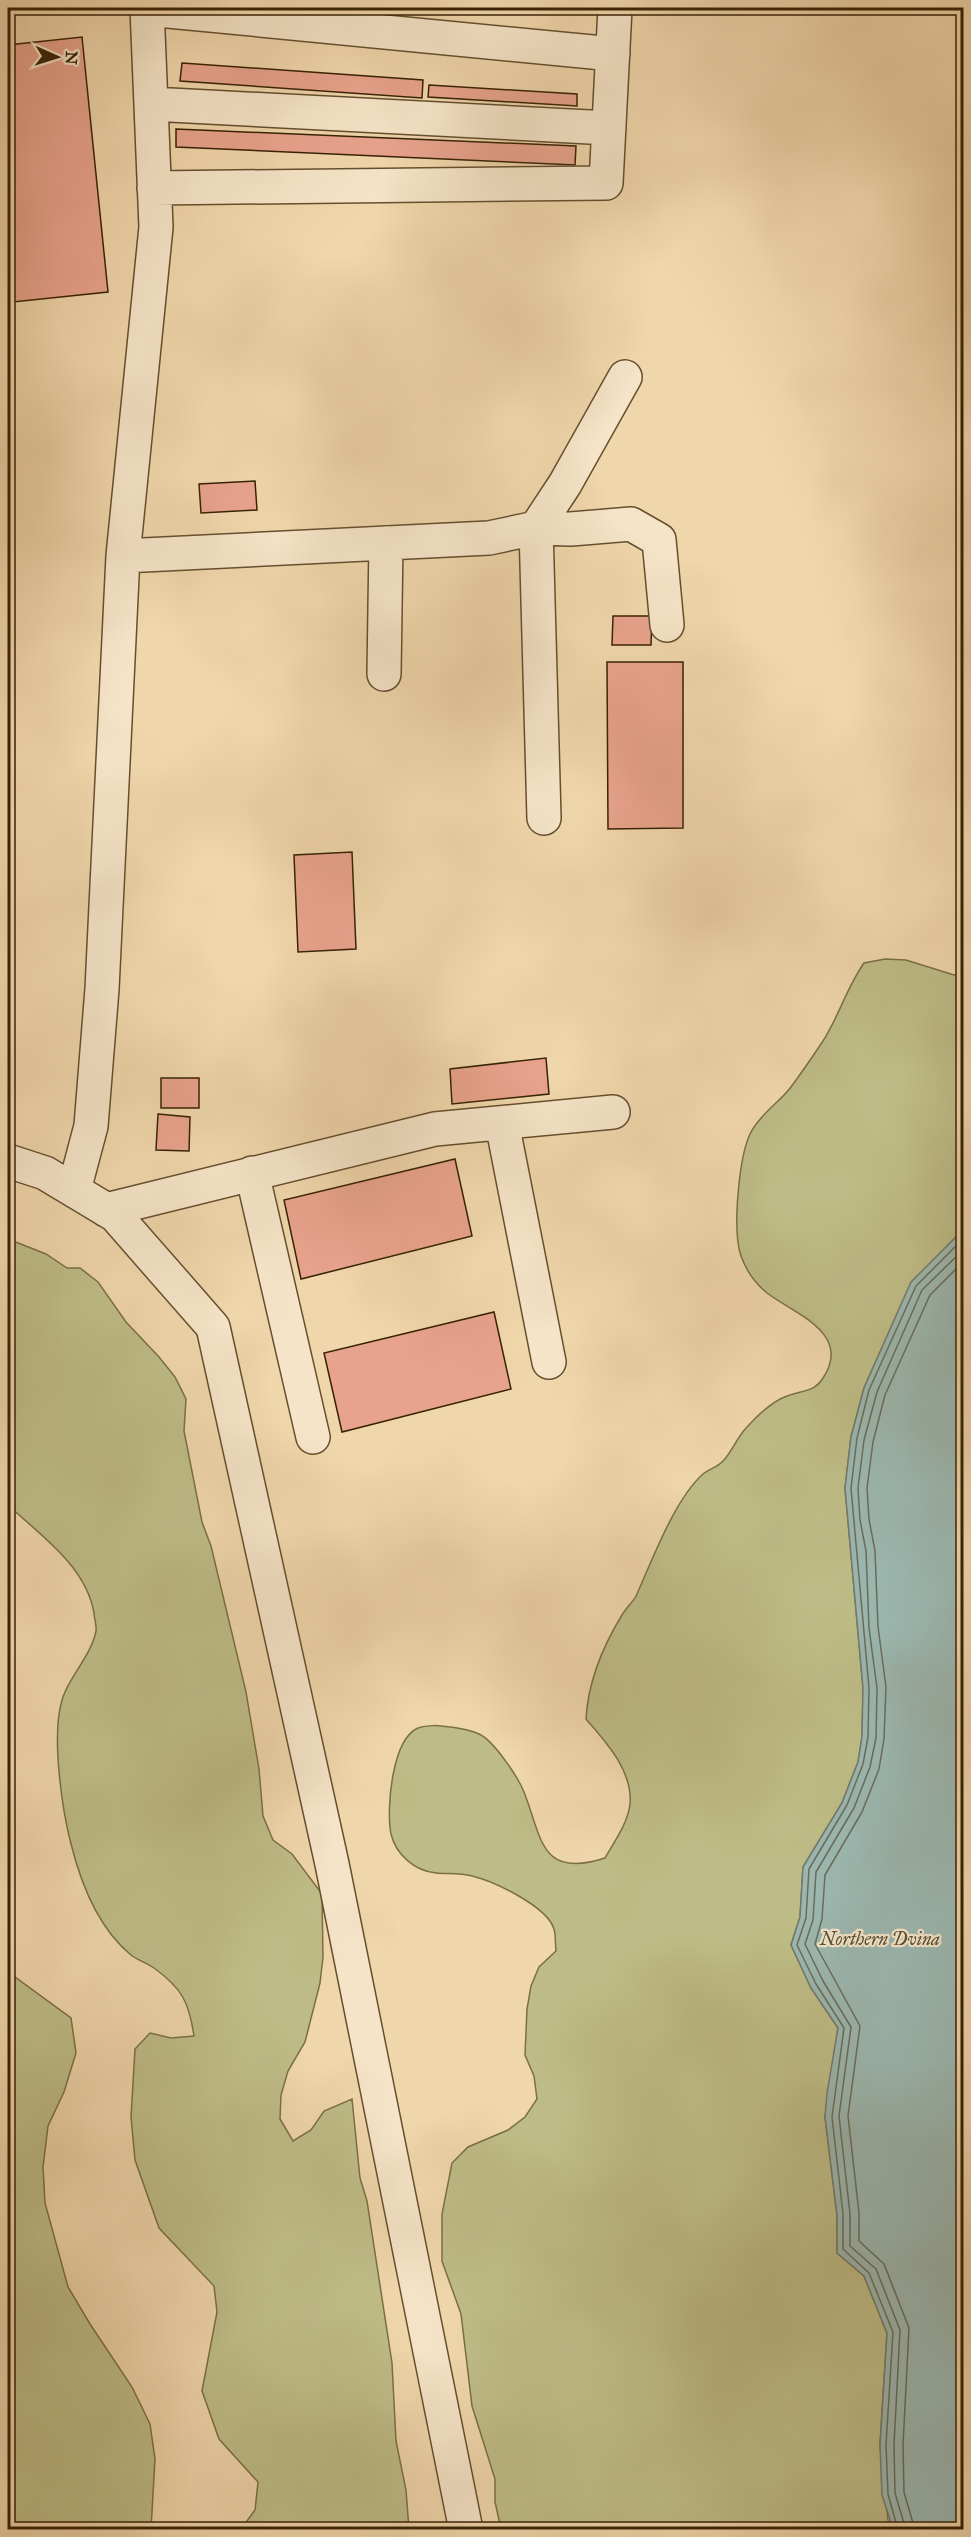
<svg xmlns="http://www.w3.org/2000/svg" width="971" height="2537" font-family="'IM FELL Great Primer',serif">
  <rect width="100%" height="100%" fill="#f0d6ab"/>
  <filter id="stains"><feTurbulence type="fractalNoise" baseFrequency=".00333" numOctaves="4"/><feColorMatrix values="0 0 0 0 .2 0 0 0 0 .09 0 0 0 0 .02 0 0 0 .5 -.17"/></filter>
  <radialGradient id="worn" r=".72"><stop offset=".6" stop-color="#630" stop-opacity="0"/><stop offset="1" stop-color="#630" stop-opacity=".3"/></radialGradient>
  <path fill="#bebc86" stroke="#7a6f46" stroke-width="1.5" d="M885,959L906,960L954,975L963,973V1230L911,1283L864,1388L851,1437L845,1488L863,1688L862,1737L858,1762L842,1803L803,1867L800,1917L791,1945L811,1988L838,2028L825,2117L837,2215V2253L864,2276L887,2333L880,2445L888,2520L893,2529H501L495,2502V2479L472,2406L461,2314L442,2261V2214L452,2163L468,2147L508,2130L525,2117L537,2099L534,2076L525,2055L527,2009L531,1986L539,1967L556,1951C555,1944 556,1935 554,1929C547,1906 493,1881 472,1876C460,1873 447,1874 436,1873C415,1871 396,1855 391,1834C386,1809 392,1739 418,1728C424,1726 435,1725 441,1726C452,1727 470,1729 481,1735C495,1743 518,1777 524,1792C542,1838 540,1879 605,1858C614,1842 628,1823 630,1804C633,1771 606,1742 586,1719C588,1683 603,1646 622,1615C626,1608 632,1603 636,1596C652,1561 674,1500 703,1474C709,1469 718,1467 723,1461C732,1452 737,1437 747,1427C757,1416 773,1401 787,1396C801,1390 814,1393 823,1378C853,1333 793,1313 767,1293C756,1284 746,1270 741,1256C732,1230 739,1155 751,1132C761,1113 779,1103 791,1087C802,1072 813,1056 823,1041C839,1016 847,987 864,963Z
    M8,1239L46,1254L67,1268H80L98,1282L126,1322L159,1357L175,1377L186,1399L184,1431L202,1522L211,1546L246,1692L259,1769L263,1816L273,1840L292,1854L322,1894L323,1957L320,1983L305,2042L288,2071L281,2095L280,2119L293,2141L311,2130L324,2111L352,2099L360,2178L367,2201L392,2363L396,2441L406,2490L409,2529H241L255,2510L258,2482L219,2439L202,2391L217,2312L214,2286L159,2228L135,2160L131,2117L135,2049L150,2033L171,2038L194,2036C189,2003 183,1989 154,1968C147,1963 137,1960 131,1955C98,1928 81,1884 71,1844C62,1809 52,1740 61,1704C67,1678 91,1657 96,1631C97,1626 94,1618 94,1613C86,1566 40,1535 8,1505Z
    M8,1956L11,1974L71,2018L76,2053L64,2092L48,2126L43,2167L45,2203L68,2287L90,2324L132,2387L150,2424L155,2459L151,2529H8Z"/>
  <path fill="#9bb7b0" stroke="#737b6c" stroke-width="1.5" d="M963,1230V2529H893L882,2495L880,2445L887,2333L864,2276L837,2253V2215L825,2117L827,2093L838,2028L811,1988L791,1945L800,1917L803,1867L842,1803L858,1762L862,1737L863,1688L845,1488L851,1437L864,1388L911,1282Z"/>
  <g fill="none" stroke-linecap="round" stroke-linejoin="round">
    <path stroke="#696c5a" stroke-width="1.5" d="M898,2530L888,2494L886,2445L893,2332L869,2273L843,2249V2214L832,2117L844,2028L816,1984L797,1945L806,1918L809,1869L847,1805L863,1764L868,1737L869,1688L851,1488L857,1438L869,1390L916,1286L964,1238
      M906,2530L895,2493L894,2445L900,2330L876,2269L850,2246V2214L839,2116L851,2027L823,1981L805,1944L813,1920L816,1872L854,1808L870,1767L876,1738L877,1688L869,1628L866,1551L860,1520L858,1488L864,1440L877,1392L922,1290L964,1249
      M915,2530L904,2492L903,2445L909,2328L884,2264L859,2241V2213L848,2116L860,2026L815,1944L822,1919L825,1875L862,1812L879,1769L884,1739L886,1687L878,1627L875,1551L869,1519L867,1488L873,1442L885,1395L930,1295L964,1261"/>
  </g>
  <path fill="#e8a38c" stroke="#372205" stroke-width="1.5" d="M82,37L108,292L13,302L8,250V45Z
    M182,63L423,80L422,98L180,81Z
    M429,85L577,94V106L428,97Z
    M176,129L576,146L575,165L176,147Z
    M255,481L257,510L201,513L199,484Z
    M613,616H652L651,645H612Z
    M607,662H683V828L608,829Z
    M352,852L356,949L298,952L294,855Z
    M546,1058L549,1094L452,1104L450,1069Z
    M161,1078H199V1108H161Z
    M158,1114L190,1117L189,1151L156,1150Z
    M455,1159L472,1236L301,1279L284,1200Z
    M494,1312L511,1389L342,1432L324,1353Z"/>
  <g fill="none" stroke-linecap="round" stroke-linejoin="round">
    <g stroke="#654f2e" stroke-width="36">
      <path id="minor" d="M147,9L613,54
        M151,104L609,128
        M154,188L606,183L615,8
        M536,528L571,529L631,524L659,540L667,625
        M536,528L565,484L625,377
        M123,556L489,538L536,528L544,818
        M384,674L386,543
        M502,1123L549,1362
        M8,1161L45,1173L115,1215L213,1327L332,1864L466,2530
        M252,1173L313,1437
        M74,1190L91,1126L102,989L123,556L156,227L147,8
        M106,1210L435,1129L613,1112"/>
    </g>
    <use href="#minor" stroke="#f5e4c8" stroke-width="33"/>
  </g>
  <g text-anchor="middle" stroke-width="4.5" stroke-linejoin="round" paint-order="stroke">
    <g font-size="18" font-style="italic" fill="#554f38" stroke="#f5e4c8">
      <text x="880" y="1945">Northern Dvina</text>
    </g>
  </g>
  <rect width="971" height="2537" fill="none" stroke="#f0d6ab" stroke-width="30"/>
  <rect x="9" y="9" width="953" height="2519" fill="none" stroke="#372205" stroke-width="3"/>
  <rect x="15" y="15" width="941" height="2507" fill="none" stroke="#372205" stroke-width="1.5"/>
  <g transform="translate(57 57) rotate(93)" stroke="#f5e4c8" stroke-width="4.5" paint-order="stroke">
  <path d="M0-4.5L10 22L0 15L-10 22Z" fill="#372205"/>
  <text y="-9" font-size="16" font-weight="bold" text-anchor="middle" fill="#372205">N</text>
  </g>
  <rect width="100%" height="100%" filter="url(#stains)"/>
  <rect width="100%" height="100%" fill="url(#worn)"/>
</svg>
